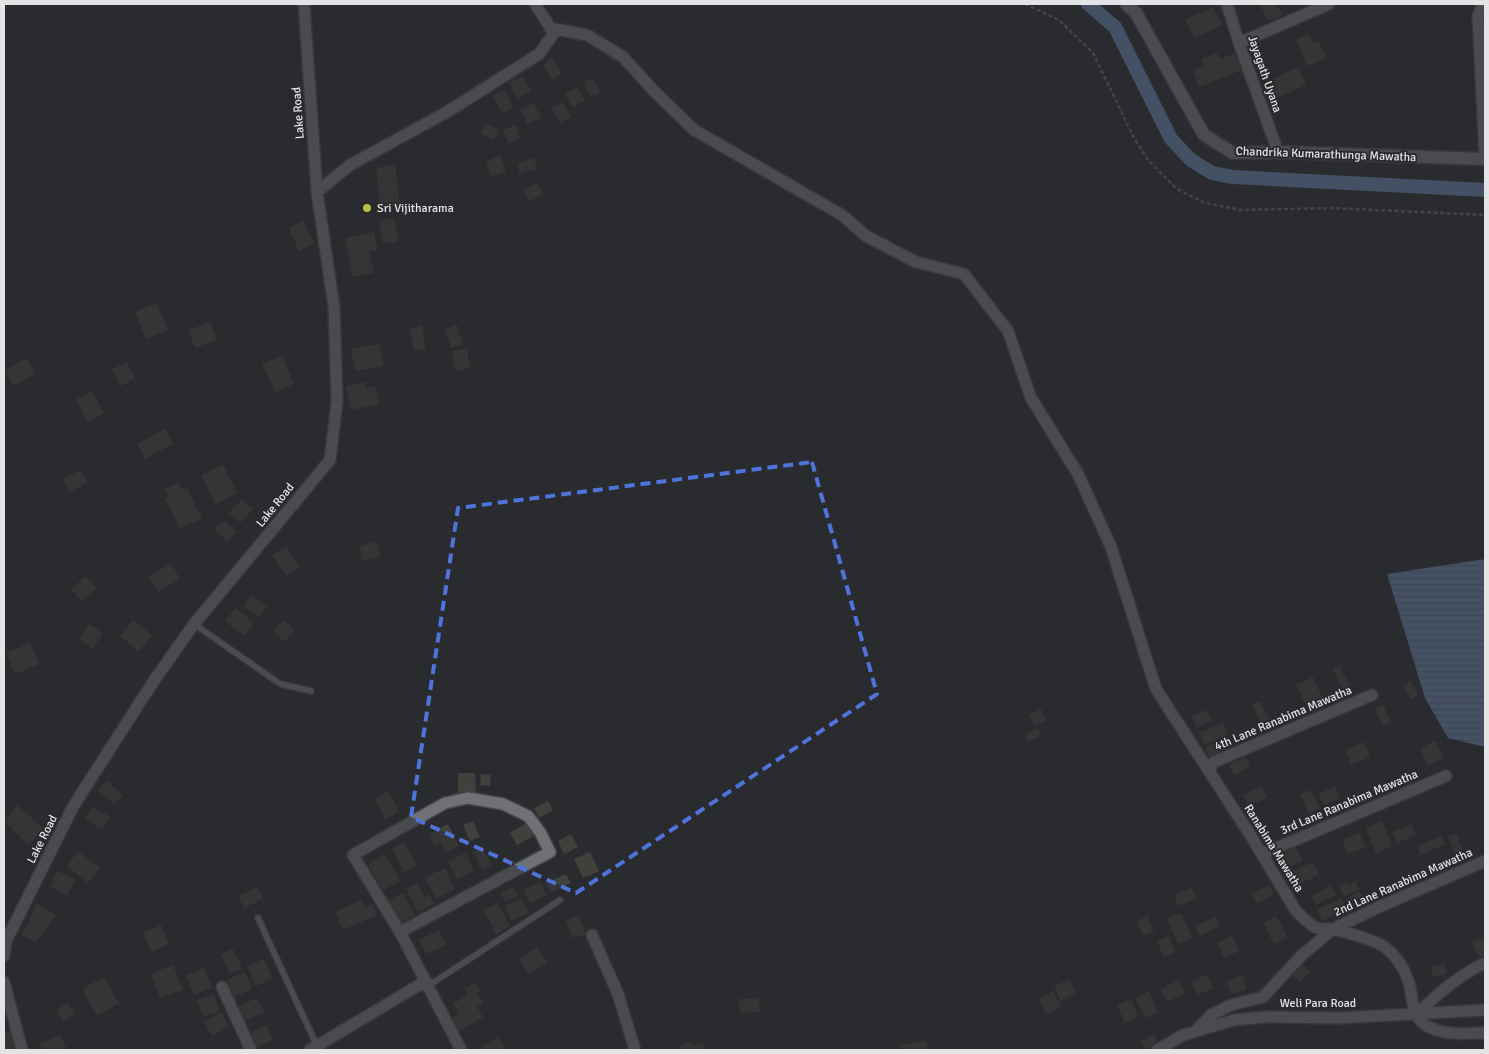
<svg xmlns="http://www.w3.org/2000/svg" width="1489" height="1054" font-family="Signika,sans-serif">
  <defs>
    <pattern id="water-rules" width="6" height="5" patternUnits="userSpaceOnUse" patternTransform="scale(1.25)"><rect width="6" height="5" fill="#657ca4"/><path d="M0 2.5h6" fill="none" stroke="#58667e"/></pattern>
  </defs>
  <rect width="100%" height="100%" fill="#292b2f"/>
  <path fill="url(#water-rules)" d="M1485,559V747L1448,738L1425,698L1387,574Z"/>
  <g fill="none" stroke-linecap="round" stroke-linejoin="round">
    <path stroke="#657ca4" stroke-width="14" d="M1088,4L1115,27L1171,139L1191,160L1212,173L1233,177L1485,190"/>
  </g>
  <path fill="#40403c" d="M1260,4H1277L1282,15L1268,21Z
    M1213,7L1222,25L1194,38L1185,20Z
    M1309,34L1313,43L1319,41L1326,58L1307,66L1296,39Z
    M1217,53L1220,59L1235,53L1242,70L1199,87L1193,70L1204,65L1202,59Z
    M552,58L562,73L552,80L542,65Z
    M1298,67L1306,85L1274,99L1267,82Z
    M523,76L531,91L517,99L509,83Z
    M594,78L600,93L590,97L584,82Z
    M578,87L585,101L572,107L565,94Z
    M505,90L513,108L502,114L493,95Z
    M534,103L541,118L527,124L520,109Z
    M563,103L571,117L560,123L552,108Z
    M486,123L499,130L494,140L481,133Z
    M516,125L520,138L508,143L503,130Z
    M501,156L506,172L491,177L486,161Z
    M534,158L537,169L520,174L517,163Z
    M395,165L400,207L381,209L376,168Z
    M537,183L543,195L529,201L523,189Z
    M394,218L398,241L383,244L379,221Z
    M304,221L314,244L299,251L289,228Z
    M374,232L377,250L369,251L374,273L352,277L345,238Z
    M157,303L168,330L146,339L135,312Z
    M211,322L217,340L195,348L188,330Z
    M422,325L426,349L414,351L410,328Z
    M457,325L463,345L451,348L445,329Z
    M379,344L383,366L355,371L351,349Z
    M467,348L470,368L455,371L452,351Z
    M282,356L294,384L275,392L262,364Z
    M26,358L35,374L13,386L5,370Z
    M127,362L135,379L120,386L112,369Z
    M365,382L366,388L375,386L379,404L351,410L346,386Z
    M92,391L104,413L88,422L76,399Z
    M165,429L173,444L145,459L137,444Z
    M223,465L237,493L215,504L201,475Z
    M81,470L87,483L69,492L63,479Z
    M179,482L183,490L187,488L202,519L180,528L165,498L169,497L165,489Z
    M242,499L253,509L240,523L229,513Z
    M225,520L237,532L227,542L215,529Z
    M377,541L381,556L363,561L359,546Z
    M286,546L300,567L286,576L272,555Z
    M171,563L180,579L158,592L149,577Z
    M85,576L97,588L82,601L71,590Z
    M251,595L267,607L259,618L243,606Z
    M236,608L254,623L244,636L225,621Z
    M133,620L152,635L139,651L120,636Z
    M283,620L295,630L284,642L273,632Z
    M90,624L103,634L92,649L79,639Z
    M30,643L39,664L15,674L6,653Z
    M1339,666L1353,692L1346,695L1333,669Z
    M1313,677L1325,703L1309,711L1296,685Z
    M1410,681L1419,694L1412,699L1403,686Z
    M1260,701L1269,719L1261,723L1252,705Z
    M1383,705L1391,722L1383,726L1375,709Z
    M1041,709L1046,720L1034,726L1029,715Z
    M1207,710L1211,721L1196,728L1192,716Z
    M1223,723L1228,734L1204,745L1199,733Z
    M1038,728L1041,736L1028,742L1025,734Z
    M1228,738L1232,748L1210,758L1205,748Z
    M1436,741L1444,758L1428,766L1420,748Z
    M1364,742L1370,757L1351,765L1345,750Z
    M1245,757L1250,767L1234,775L1229,765Z
    M458,773H475L476,792L458,793Z
    M481,774L491,775L490,786L480,785Z
    M107,781L123,795L114,804L98,790Z
    M1262,786L1267,798L1248,806L1243,795Z
    M1335,786L1340,798L1324,806L1318,794Z
    M1311,790L1320,809L1309,814L1300,795Z
    M388,791L399,811L385,819L374,799Z
    M548,801L553,810L539,818L534,808Z
    M17,805L43,828L28,845L4,821Z
    M93,807L110,817L102,829L85,819Z
    M473,821L480,837L470,841L463,825Z
    M1382,821L1392,846L1376,853L1366,828Z
    M527,823L534,836L517,845L510,833Z
    M448,824L459,846L446,852L441,843L435,846L429,834Z
    M1412,824L1416,835L1397,843L1392,832Z
    M1360,833L1365,848L1348,854L1342,839Z
    M1456,833L1463,850L1455,853L1448,837Z
    M571,834L578,847L564,854L558,841Z
    M1441,836L1445,844L1421,855L1417,846Z
    M404,842L417,865L404,872L392,848Z
    M482,847L491,866L482,870L473,852Z
    M1296,847L1303,861L1285,869L1279,856Z
    M78,851L100,868L88,883L67,866Z
    M590,852L599,871L583,878L574,859Z
    M466,853L474,871L456,879L448,861Z
    M385,854L400,881L383,890L368,864Z
    M1313,862L1319,875L1297,885L1291,872Z
    M445,868L455,889L436,899L425,877Z
    M57,871L75,879L67,895L50,887Z
    M566,874L571,883L550,893L546,883Z
    M1347,881L1348,885L1356,881L1359,890L1344,897L1338,885Z
    M541,882L547,895L530,903L523,890Z
    M417,883L424,897L429,894L434,904L418,912L406,889Z
    M1269,885L1274,894L1257,903L1252,894Z
    M1331,885L1336,895L1316,905L1311,896Z
    M257,887L263,899L244,908L238,896Z
    M514,887L519,896L505,902L501,893Z
    M1192,888L1196,899L1178,906L1174,895Z
    M1359,891L1364,900L1350,907L1346,899Z
    M403,893L415,916L399,924L387,901Z
    M521,898L529,913L512,921L505,906Z
    M1341,898L1347,909L1322,921L1317,910Z
    M361,900L365,908L373,904L377,915L343,930L335,912Z
    M37,903L56,915L36,943L22,935Z
    M498,903L510,926L496,934L484,910Z
    M1181,913L1192,938L1178,944L1167,919Z
    M579,915L586,934L572,938L566,920Z
    M1148,916L1154,931L1143,935L1137,921Z
    M1276,916L1288,937L1274,944L1263,923Z
    M1215,917L1220,926L1200,936L1195,927Z
    M161,925L169,944L152,952L143,933Z
    M439,930L446,945L426,954L419,940Z
    M1169,936L1175,952L1164,957L1157,941Z
    M1232,936L1239,951L1224,958L1217,943Z
    M1485,937V955L1479,957L1472,942Z
    M537,947L547,963L529,974L519,958Z
    M233,949L242,968L230,974L221,954Z
    M264,959L272,979L256,986L247,966Z
    M1301,963L1310,972L1300,982L1291,973Z
    M1444,963L1447,974L1433,977L1431,967Z
    M173,965L183,990L160,998L151,973Z
    M204,968L212,988L194,995L186,975Z
    M245,972L252,989L234,997L227,980Z
    M1207,975L1213,988L1197,995L1191,981Z
    M1243,975L1247,989L1231,994L1226,981Z
    M104,977L119,1003L97,1015L82,989Z
    M1069,979L1076,993L1061,1001L1054,987Z
    M1178,980L1185,993L1168,1002L1161,989Z
    M476,982L481,991L477,993L483,1003L477,1007L483,1017L458,1032L451,1019L459,1014L453,1004L468,995L464,989Z
    M1053,991L1061,1007L1046,1014L1039,998Z
    M1149,991L1158,1012L1145,1018L1135,998Z
    M214,994L220,1011L203,1017L197,1000Z
    M257,998L264,1012L244,1021L238,1006Z
    M759,998L760,1012L740,1013L739,999Z
    M1131,999L1138,1017L1125,1023L1117,1005Z
    M68,1003L75,1014L63,1022L56,1010Z
    M222,1012L229,1027L212,1036L204,1021Z
    M267,1025L273,1040L257,1047L251,1032Z
    M10,1031L17,1050H4V1033Z
    M1154,1034L1159,1044L1145,1050L1141,1041Z
    M60,1035L67,1050H42L39,1044Z
    M498,1037L506,1050H477Z
    M690,1041L693,1047L702,1043L706,1050H679L678,1047Z
    M926,1041L928,1050H901L900,1045Z"/>
  <g fill="none" stroke-linecap="round" stroke-linejoin="round">
    <g stroke="#444649" stroke-width="8">
      <path id="service" d="M194,624L276,681L281,684L311,691
        M258,918L317,1046
        M428,986L560,900"/>
    </g>
    <g stroke="#444649" stroke-width="14">
      <path id="minor" d="M1227,4L1239,43L1278,152
        M1483,4L1478,16L1485,156
        M550,28L587,35L623,57L653,90L694,130L842,215L866,236L916,262L964,274L1008,331L1031,398L1078,474L1111,547L1156,689L1249,833L1296,911C1302,916 1309,925 1317,928C1321,930 1327,928 1332,929C1343,931 1378,941 1386,948C1396,956 1404,968 1408,980C1412,990 1411,1003 1416,1013C1425,1037 1465,1034 1485,1033
        M1239,43L1329,4
        M317,192L350,165L447,112L539,54L554,33L535,4
        M1209,770L1214,762L1372,695
        M1262,854L1446,776
        M400,932L550,852L540,832L528,816L503,804L468,798L445,803L353,855L400,932L461,1050
        M592,935L618,994L635,1050
        M4,956L6,941L74,805L153,682L194,624L330,460L337,402L334,307L317,192L304,4
        M4,982L22,1050
        M222,987L251,1050
        M1416,1015C1436,995 1459,975 1485,963
        M1196,1031L1211,1015L1231,1005L1263,997L1302,955L1333,929L1379,907L1485,861
        M310,1050L426,981
        M1157,1050L1183,1035L1234,1020L1265,1017L1339,1018L1485,1010"/>
    </g>
    <g stroke="#444649" stroke-width="15">
      <path id="secondary" d="M1126,4L1136,13L1204,135L1233,153L1278,152L1485,159"/>
    </g>
    <path stroke="#626367" stroke-width="2.5" stroke-dasharray="4 2.5" stroke-linecap="butt" d="M1025,4L1059,20L1093,53L1134,138L1148,160L1177,189L1205,203L1241,210L1332,208L1485,215"/>
    <use href="#service" stroke="#6f7175" stroke-width="5.5"/>
    <use href="#minor" stroke="#6f7175" stroke-width="11"/>
    <use href="#secondary" stroke="#6f7175" stroke-width="12"/>
  </g>
  <path d="M0 0H1489V1054H0ZM812,462L877,694L576,893L411,817L458,508Z" fill="#292b2f" fill-opacity=".55" fill-rule="evenodd"/>
  <path fill="none" stroke="#4e74dc" stroke-width="4" stroke-dasharray="10 6" stroke-linejoin="round" d="M812,462L877,694L576,893L411,817L458,508Z"/>
  <circle fill="#bbc044" stroke="#292b2f" stroke-width="2" cx="367" cy="208" r="5"/>
  <g text-anchor="middle" stroke-width="4" stroke-linejoin="round" paint-order="stroke">
    <g font-size="12" fill="#e3e4e6" stroke="#292b2f">
      <text transform="translate(1265 74) rotate(71)" y="4">Jayagath Uyana</text>
      <text transform="translate(298 113) rotate(-94)" y="4">Lake Road</text>
      <text transform="translate(1326 154) rotate(2)" y="4">Chandrika Kumarathunga Mawatha</text>
      <text transform="translate(275 505) rotate(-51)" y="4">Lake Road</text>
      <text transform="translate(1283 718) rotate(-23)" y="4">4th Lane Ranabima Mawatha</text>
      <text transform="translate(1349 802) rotate(-23)" y="4">3rd Lane Ranabima Mawatha</text>
      <text transform="translate(42 839) rotate(-63)" y="4">Lake Road</text>
      <text transform="translate(1274 848) rotate(58)" y="4">Ranabima Mawatha</text>
      <text transform="translate(1403 882) rotate(-24)" y="4">2nd Lane Ranabima Mawatha</text>
      <text x="1318" y="1007">Weli Para Road</text>
    </g>
    <g font-size="12" fill="#e3e4e6" stroke="#292b2f" text-anchor="start">
      <text x="377" y="212">Sri Vijitharama</text>
    </g>
  </g>
  <rect width="1489" height="1054" fill="none" stroke="#e3e4e6" stroke-width="10"/>
</svg>
